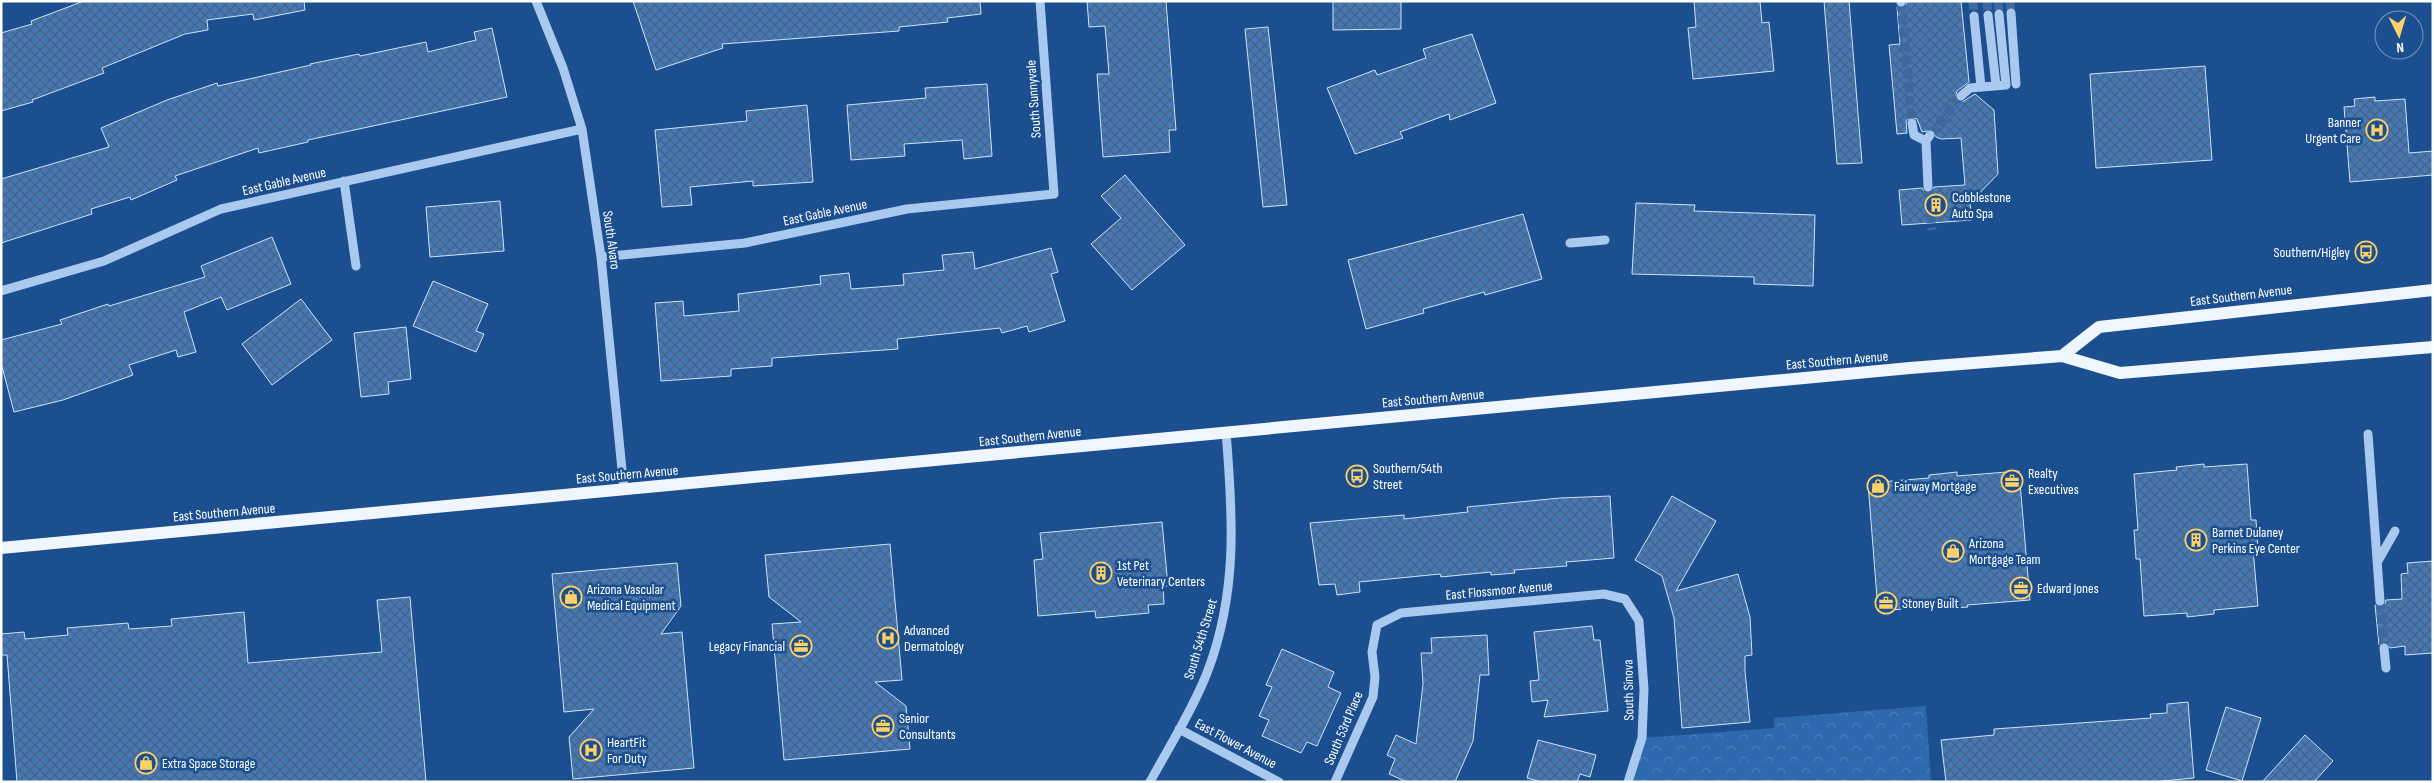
<svg xmlns="http://www.w3.org/2000/svg" width="2434" height="783" font-family="'Sofia Sans Condensed',sans-serif">
  <defs>
    <pattern id="park-crowns" width="20" height="18" patternUnits="userSpaceOnUse" patternTransform="scale(1.25)"><rect width="20" height="18" fill="#2e69ad"/><path d="M2 6a3 3 0 1 1 6 0M12 15a3 3 0 1 1 6 0" fill="none" stroke="#4d80b9"/></pattern>
    <pattern id="building-cross-hatch" width="8" height="8" patternUnits="userSpaceOnUse" patternTransform="scale(1.25)"><rect width="8" height="8" fill="#4478b7"/><path d="M0 0l8 8M0 8l8-8" fill="none" stroke="#486282"/></pattern>
  </defs>
  <rect width="100%" height="100%" fill="#1b4f8f"/>
  <path fill="url(#park-crowns)" d="M1926,706L1931,782H1628L1642,738L1774,728V718Z"/>
  <path fill="url(#building-cross-hatch)" stroke="#cfe3fa" d="M84,1H304L305,10L254,20L253,14L207,20L208,30L185,34L102,68L104,73L32,100L33,102L1,111V33L32,24L31,21Z
    M633,1H980L981,14L947,18L948,22L899,27V31L722,44L723,48L656,70Z
    M1087,1H1166L1176,130H1169L1170,152L1103,157L1097,74H1109L1105,26L1089,27Z
    M1333,1H1401V29L1333,30Z
    M1694,1H1760L1762,23L1769,22L1774,71L1693,79L1688,28L1696,27Z
    M1824,1H1849L1862,163L1837,164Z
    M1961,1L1969,82L1957,91L1955,98L1962,102L1975,94L1994,110L1998,174L1970,203L1972,220L1902,225L1899,190L1922,188L1925,192L1929,193L1934,187L1965,185L1961,138L1941,139L1936,137L1933,130L1922,132L1917,119L1911,117L1906,121L1907,133L1897,134L1889,45L1900,44L1897,7L1904,8L1907,2L1912,1Z
    M1268,27L1287,205L1263,207L1245,29Z
    M492,28L507,97L308,140V142L259,153L258,148L175,176L177,180L131,200L130,197L91,209L92,214L1,243V179L109,147L101,128L167,100L217,83L218,86L311,65L310,64L359,54L360,56L426,42L428,52L476,40L474,32Z
    M1472,34L1496,103L1450,120L1449,114L1400,132L1403,138L1355,154L1327,88L1375,70L1377,75L1426,58L1423,49Z
    M2205,66L2212,160L2096,168L2090,74Z
    M987,84L992,156L964,159L962,140L904,144L905,156L851,160L847,105L926,98L925,88Z
    M2375,97V101L2405,99L2409,153L2433,151V175L2350,182L2344,107L2355,106L2354,99Z
    M807,105L813,182L753,186V181L690,187L692,205L662,207L655,130L747,121L746,111Z
    M1125,175L1185,245L1132,290L1091,244L1121,218L1101,196Z
    M500,201L504,251L430,257L426,207Z
    M1636,203L1695,205L1694,211L1815,215L1813,286L1754,284V277L1632,274Z
    M1523,214L1542,279L1485,295L1484,292L1423,309L1424,313L1366,329L1348,260Z
    M272,237L291,284L227,310L221,297L184,312L196,352L178,357L176,350L129,365L133,375L63,400L14,412L1,363V340L62,324L60,320L108,304L109,306L205,277L201,266Z
    M1051,248L1058,272L1051,274L1065,321L1029,332L1027,326L1002,333L1000,328L897,339L898,349L772,358V366L731,369V376L661,381L655,303L683,301L684,316L739,311L738,294L821,284L820,276L849,273L851,289L904,285L903,274L944,270L942,255L973,252L975,269Z
    M433,281L488,304L476,331L484,334L476,352L413,326Z
    M301,299L332,340L272,385L242,344Z
    M406,327L411,379L388,382L389,394L361,397L354,333Z
    M2204,464V467L2247,464L2251,520H2256L2258,549H2253L2258,606L2214,610V614L2187,617V613L2144,616L2140,559H2136L2134,530H2138L2134,474L2177,470L2176,467Z
    M2019,471L2030,600L1967,605L1968,607L1940,609V606L1878,611L1868,483L1929,478V475L1957,472V476Z
    M1610,496L1614,558L1566,562L1567,566L1514,570L1515,573L1491,575V572L1441,577L1440,574L1359,582L1360,592L1337,595L1335,584L1319,585L1310,523L1404,515V519L1468,512L1467,507L1560,498Z
    M1672,496L1716,521L1676,591L1738,574L1750,617L1752,655L1745,656V671L1750,722L1682,728L1674,618L1662,576L1635,560Z
    M1162,522L1168,586H1163L1164,604L1148,605L1149,613L1096,618L1095,611L1038,616L1034,560L1043,559L1040,533Z
    M890,544L902,680L875,682L906,706L910,749L784,760L772,624L801,622L769,597L765,555Z
    M2433,561V653L2405,655V646L2390,648L2384,642L2379,645L2375,605L2381,607L2385,604L2386,600L2402,599L2401,574L2408,573L2407,563Z
    M677,563L681,606L661,634L682,632L694,768L573,779L569,737L594,709L564,712L552,574Z
    M410,597L426,782H17L7,655H1V634L24,632L25,639L68,635L67,628L128,623L129,629L172,626L171,619L244,612L248,663L382,652L377,600Z
    M1592,626L1594,640H1600L1608,711L1544,717L1548,700L1532,702L1530,681L1539,680L1534,632Z
    M1487,635L1489,675H1480L1473,741L1455,782H1407L1389,774L1395,759L1387,755L1396,735L1416,744L1423,684L1421,653H1432L1431,638Z
    M1282,649L1334,672L1328,687L1341,693L1317,746L1307,742L1301,753L1262,736L1269,720L1259,716L1272,687L1266,685Z
    M2188,702L2194,778L2152,782H1946L1941,740L1994,735V729L2151,718L2150,714L2167,713V704Z
    M2226,707L2261,718L2242,781L2206,770Z
    M2305,735L2333,761L2314,782H2262Z
    M1538,740L1596,755L1590,777L1580,774L1577,782H1542L1527,778Z"/>
  <g fill="none" stroke-linecap="round" stroke-linejoin="round">
    <path stroke="#3d69a0" stroke-width="9" stroke-dasharray="9 4.5" stroke-linecap="butt" d="M1973,1L1974,16
      M1987,1L1988,15
      M1998,1L1999,14
      M2010,1L2011,13
      M1901,2L1912,123
      M1930,135L1961,96
      M1928,187L1932,230
      M2380,601L2384,648"/>
    <path stroke="#a9c9ee" stroke-width="9" d="M536,1L563,68L582,129L601,257L624,490
      M1901,1V2
      M2011,13L2016,84
      M1988,15L1996,85
      M1974,16L1981,87
      M1961,96L1970,88L2006,85L1999,14
      M1912,123L1914,135L1926,141
      M344,181L356,266
      M1928,187L1926,141L1930,135
      M1570,243L1605,240
      M601,257L745,243L907,209L1054,194L1040,1
      M1,291L104,261L221,209L582,129
      M2368,434L2380,601
      M2378,561L2395,531
      M2384,648L2386,668
      M1179,729L1279,782
      M1150,782C1169,747 1192,711 1207,673C1238,593 1233,516 1226,432
      M1335,782L1373,697L1375,677L1372,652L1377,625L1401,613L1604,594L1625,599L1639,621L1644,689L1642,738L1628,782"/>
    <path stroke="#f0f6ff" stroke-width="12" d="M2062,356L2099,327L2433,290
      M1,548L1910,368L2062,356L2120,373L2433,347"/>
  </g>
  <defs>
    <g id="hospital-ring" transform="scale(1.125)"><circle r="9.5" fill="#1b4f8f" stroke="#ffd166" stroke-width="1.5"/><path d="M-5-5h3v3.5h4V-5h3V5h-3V1.5h-4V5h-3Z" fill="#ffd166"/></g>
    <g id="building-ring" transform="scale(1.125)"><circle r="9.5" fill="#1b4f8f" stroke="#ffd166" stroke-width="1.5"/><path d="M-4-6H4V6H1V3H-1V6H-4ZM-2.5-4.3h1.7v1.8h-1.7ZM.8-4.3h1.7v1.8H.8ZM-2.5-1h1.7V.8h-1.7ZM.8-1h1.7V.8H.8Z" fill="#ffd166"/></g>
    <g id="bus-ring" transform="scale(1.125)"><circle r="9.5" fill="#1b4f8f" stroke="#ffd166" stroke-width="1.5"/><path d="M-5-6H5V4H4V6H2V4H-2V6H-4V4H-5ZM-3.5-4V0h7V-4ZM-3.5 1.2v1.5H-2V1.2ZM2 1.2v1.5H3.5V1.2Z" fill="#ffd166"/></g>
    <g id="office-ring" transform="scale(1.125)"><circle r="9.5" fill="#1b4f8f" stroke="#ffd166" stroke-width="1.5"/><path d="M-6-3h4V-5.5h4V-3h4V5H-6ZM-1-4.5V-3h2v-1.5ZM-6 0V1H6V0Z" fill="#ffd166"/></g>
    <g id="shop-ring" transform="scale(1.125)"><circle r="9.5" fill="#1b4f8f" stroke="#ffd166" stroke-width="1.5"/><path d="M-5-2.5h2.3a2.7 3.5 0 0 1 5.4 0H5L5.5 6h-11ZM-1.5-2.5h3a1.5 2.3 0 0 0-3 0Z" fill="#ffd166"/></g>
  </defs>
  <g fill-rule="evenodd">
    <use href="#hospital-ring" x="2377" y="130"/>
    <use href="#building-ring" x="1936" y="205"/>
    <use href="#bus-ring" x="2366" y="252"/>
    <use href="#bus-ring" x="1357" y="476"/>
    <use href="#office-ring" x="2012" y="481"/>
    <use href="#shop-ring" x="1878" y="486"/>
    <use href="#building-ring" x="2196" y="540"/>
    <use href="#shop-ring" x="1953" y="551"/>
    <use href="#building-ring" x="1101" y="573"/>
    <use href="#office-ring" x="2021" y="588"/>
    <use href="#shop-ring" x="571" y="597"/>
    <use href="#office-ring" x="1886" y="603"/>
    <use href="#hospital-ring" x="888" y="638"/>
    <use href="#office-ring" x="801" y="646"/>
    <use href="#office-ring" x="883" y="726"/>
    <use href="#hospital-ring" x="591" y="750"/>
    <use href="#shop-ring" x="146" y="763"/>
  </g>
  <g text-anchor="middle" stroke-width="5" stroke-linejoin="round" paint-order="stroke">
    <g font-size="14" fill="#fff" stroke="#1b4f8f">
      <text transform="translate(1033 99) rotate(-94)" y="5">South Sunnyvale</text>
      <text transform="translate(284 181) rotate(-13)" y="5">East Gable Avenue</text>
      <text transform="translate(825 212) rotate(-12)" y="5">East Gable Avenue</text>
      <text transform="translate(612 240) rotate(82)" y="5">South Alvaro</text>
      <text transform="translate(2241 295) rotate(-7)" y="5">East Southern Avenue</text>
      <text transform="translate(1837 360) rotate(-5)" y="5">East Southern Avenue</text>
      <text transform="translate(1433 398) rotate(-5)" y="5">East Southern Avenue</text>
      <text transform="translate(1030 436) rotate(-6)" y="5">East Southern Avenue</text>
      <text transform="translate(627 474) rotate(-5)" y="5">East Southern Avenue</text>
      <text transform="translate(224 512) rotate(-5)" y="5">East Southern Avenue</text>
      <text transform="translate(1499 590) rotate(-5)" y="5">East Flossmoor Avenue</text>
      <text transform="translate(1200 639) rotate(-73)" y="5">South 54th Street</text>
      <text transform="translate(1628 690) rotate(-91)" y="5">South Sinova</text>
      <text transform="translate(1343 728) rotate(-67)" y="5">South 53rd Place</text>
      <text transform="translate(1236 743) rotate(28)" y="5">East Flower Avenue</text>
    </g>
    <g font-size="14" fill="#fff" stroke="#1b4f8f" text-anchor="start">
      <text x="2361" y="127" text-anchor="end">Banner<tspan x="2361" dy="16">Urgent Care</tspan></text>
      <text x="1952" y="202">Cobblestone<tspan x="1952" dy="16">Auto Spa</tspan></text>
      <text x="2350" y="257" text-anchor="end">Southern/Higley</text>
      <text x="1373" y="473">Southern/54th<tspan x="1373" dy="16">Street</tspan></text>
      <text x="2028" y="478">Realty<tspan x="2028" dy="16">Executives</tspan></text>
      <text x="1894" y="491">Fairway Mortgage</text>
      <text x="2212" y="537">Barnet Dulaney<tspan x="2212" dy="16">Perkins Eye Center</tspan></text>
      <text x="1969" y="548">Arizona<tspan x="1969" dy="16">Mortgage Team</tspan></text>
      <text x="1117" y="570">1st Pet<tspan x="1117" dy="16">Veterinary Centers</tspan></text>
      <text x="2037" y="593">Edward Jones</text>
      <text x="587" y="594">Arizona Vascular<tspan x="587" dy="16">Medical Equipment</tspan></text>
      <text x="1902" y="608">Stoney Built</text>
      <text x="904" y="635">Advanced<tspan x="904" dy="16">Dermatology</tspan></text>
      <text x="785" y="651" text-anchor="end">Legacy Financial</text>
      <text x="899" y="723">Senior<tspan x="899" dy="16">Consultants</tspan></text>
      <text x="607" y="747">HeartFit<tspan x="607" dy="16">For Duty</tspan></text>
      <text x="162" y="768">Extra Space Storage</text>
    </g>
  </g>
  <rect width="2434" height="783" fill="none" stroke="#ffffff" stroke-width="5"/>
  <g transform="translate(2399 35) rotate(175)"><circle r="24" fill="#1b4f8f" stroke="#7695bc"/>
  <path d="M0-4L9 19L0 12L-9 19Z" fill="#ffd166"/>
  <text y="-8" font-size="14" font-weight="bold" text-anchor="middle" fill="#ffffff">N</text>
  </g>
</svg>
